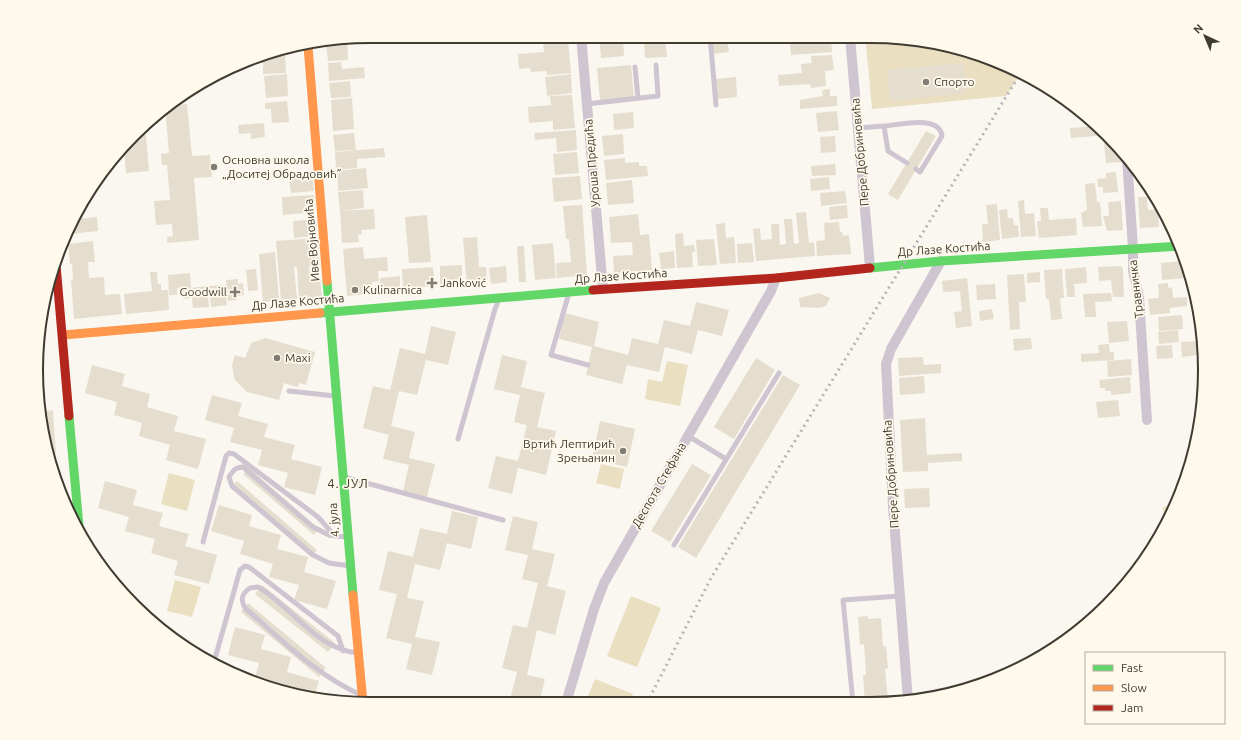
<svg xmlns="http://www.w3.org/2000/svg" width="1241" height="740" font-family="Ubuntu,sans-serif">
  <rect width="100%" height="100%" fill="#faf7f0"/>
  <path fill="#ebdfc2" d="M912,41L979,54L1020,74L1006,96L872,109L866,44Z
    M667,361L688,365L680,406L645,399L648,379L662,382Z
    M601,464L624,469L620,489L596,483Z
    M169,473L195,480L187,511L161,504Z
    M1176,505L1165,524L1163,507Z
    M175,580L201,587L192,617L167,611Z
    M631,596L661,608L637,667L607,656Z
    M595,679L633,694L630,703H591L586,701Z"/>
  <path fill="#e5dece" d="M537,36H567V38L537,41Z
    M623,36L624,56L601,58L599,37Z
    M675,36H699L700,40L676,42Z
    M711,36L727,37L729,52L712,54Z
    M809,37H831L832,52L791,55L790,44L810,42Z
    M665,38L667,57L645,58L644,40Z
    M347,40L348,60L328,61L326,43Z
    M568,41L571,73L547,75L546,71L531,72L530,68L519,69L518,54L544,52L543,44Z
    M285,51L286,73L263,74V63H248L263,54Z
    M832,55L834,70L825,71L826,86L811,88L810,84L779,86L778,75L802,73L801,64L812,63L811,56Z
    M341,62L342,69L364,67L365,78L329,81L328,63Z
    M963,63L966,93L890,101L887,70Z
    M631,65L634,98L600,101L597,68Z
    M287,74L288,96L266,98L264,76Z
    M571,74L572,93L547,96L545,77Z
    M736,77L737,97L717,99L715,79Z
    M350,81L351,97L331,98L329,83Z
    M830,89V96H837V106L800,109V100L823,96L822,90Z
    M572,95L575,128L553,130V121L529,123L528,107L551,105L550,96Z
    M352,98L354,129L333,131L331,100Z
    M287,101L289,122L272,123L271,109H265V103Z
    M187,104L192,156L210,155L212,177L194,178L199,240L167,243V237L173,236L172,224L156,225L154,201L170,200L167,165H162L161,154L169,153L165,107Z
    M837,111L839,130L818,132L816,113Z
    M633,112L634,128L614,130L613,114Z
    M264,123L265,137L251,139V133L239,134L238,125Z
    M1098,126L1108,135L1071,138L1070,128Z
    M576,130L577,150L557,152L556,138L535,140L534,133Z
    M926,131L936,136L898,200L888,194Z
    M354,133L356,150L335,151L333,135Z
    M623,134L624,154L604,156L602,136Z
    M146,135L149,171L126,173L124,150L138,136Z
    M835,136L836,152L821,153L820,137Z
    M1114,142L1121,151L1122,162L1106,163L1104,143Z
    M384,148L385,157L357,159V168L336,170L335,152Z
    M577,152L579,173L555,175L553,154Z
    M625,158V163L639,162V166H647L648,176L606,180L604,160Z
    M835,164L836,175L812,176L811,166Z
    M366,168L368,188L338,191L337,171Z
    M1116,172L1118,192L1103,193V187H1098L1097,179L1106,178V173Z
    M312,176L314,191L291,193L289,178Z
    M580,176L582,199L554,202L552,178Z
    M829,177L830,189L811,191L810,179Z
    M632,180L634,203L608,205L606,183Z
    M1095,183L1097,202H1100L1102,226L1083,227L1081,213L1087,210L1085,184Z
    M363,190L364,208L340,211L338,192Z
    M845,191L847,203L821,206L820,193Z
    M314,195L315,212L283,215L282,197Z
    M1138,197H1147L1148,210L1158,209L1159,227L1140,228Z
    M1024,200L1025,214L1034,213L1036,236L1021,237L1018,201Z
    M1121,201L1123,230L1107,231L1103,216H1109L1108,202Z
    M997,204L1000,240L983,242L982,224H988L986,205Z
    M582,205L587,275L557,278L556,263L571,262L569,239H566L563,206Z
    M847,205L848,218L830,220L829,207Z
    M1040,208H1048L1049,220L1076,218L1077,235L1039,238L1037,221H1041Z
    M374,209L375,229L361,230L362,234L358,235L359,242L342,243L340,211Z
    M1007,209L1008,218H1013L1014,225H1018L1019,237L1002,239L999,210Z
    M806,212L809,243L814,242L815,256L756,261L753,229L760,228L761,240L772,239L771,224H779L780,245L786,244L784,219H792L794,244L799,243L796,213Z
    M638,214L640,235L649,234L652,270L614,273L613,256L633,255L632,242L611,243L609,217Z
    M427,215L431,262L409,263L405,217Z
    M97,217L98,231L70,234L77,219Z
    M316,219L317,236L294,238L293,221Z
    M839,222L840,232H842L843,236L849,235L851,254L817,256L816,241L825,240L824,223Z
    M725,223L726,238L734,237L736,263L720,264L716,224Z
    M683,233L684,246L694,245L695,252H692L693,267L677,268L675,234Z
    M477,237L479,267H486L487,284L467,286L463,238Z
    M317,238L320,265L309,266L310,278L320,277L322,297L299,299L297,267H294L297,299L281,301L276,241Z
    M714,239L717,265L698,266L696,240Z
    M93,241L95,262H88L89,278L104,277L105,295L120,294L122,314L74,319L71,280H73L72,264H70L68,244Z
    M553,243L556,278L535,280L532,245Z
    M752,243L754,262L738,263L737,244Z
    M517,246H524L526,282H519Z
    M363,247L364,259L387,257L388,271H378L379,281L372,282V285H366L367,294L347,296L343,249Z
    M674,251L675,268L661,269L659,253Z
    M275,252L279,301L263,302L259,254Z
    M1183,261L1185,278L1162,280L1161,263Z
    M462,265V285L440,286V266Z
    M506,266L507,282L491,284L489,268Z
    M1120,266L1123,268L1124,297H1113L1111,280L1099,281L1098,267Z
    M433,267L435,286L403,288L402,269Z
    M1086,267L1087,283L1074,284L1075,297H1067L1065,269Z
    M256,269L258,290L248,291L246,270Z
    M1062,269L1064,298H1060L1062,319L1051,320L1049,299H1046L1044,270Z
    M150,272H157L158,284H161V290H168L169,310L126,314L124,294L152,291Z
    M1040,272V282L1027,283V273Z
    M190,273L191,288L207,286L209,307L193,308L192,298L183,299L182,287L177,288V295H169L168,275Z
    M1024,274L1026,302H1019L1020,329L1010,330L1007,275Z
    M400,276V292L381,293L380,278Z
    M967,278L972,326L956,328L954,312L962,311L960,291L943,292L942,281Z
    M238,279V284L243,283L244,295L237,296V300L228,301L226,280Z
    M1168,283V288L1172,287L1173,298L1187,297V306L1170,308V313L1150,315L1148,299L1159,298L1158,284Z
    M995,284L996,299L977,300L976,285Z
    M225,285L227,305L211,307L209,286Z
    M819,293L830,298L826,306L818,308L800,307L799,298Z
    M1111,293L1112,301L1095,302L1096,317H1085L1083,294Z
    M696,302L729,310L722,336L698,330L692,354L665,347L659,372L627,365L622,384L586,375L592,347L559,339L565,313L599,322L594,346L628,355L632,338L658,344L664,320L690,326Z
    M992,309L994,319L980,321L979,311Z
    M1182,315L1183,329L1159,331L1158,317Z
    M1127,321L1129,341L1109,343L1107,322Z
    M431,326L456,332L448,365L426,360L417,395L399,391L391,426L415,432L409,458L435,464L427,497L403,491L409,465L383,459L389,435L363,428L373,386L390,390L400,348L425,354Z
    M1178,330L1179,342L1159,344L1158,332Z
    M265,338L315,352L306,385L299,383L298,387L284,383L279,400L247,392L235,380L233,372L232,365L235,355L245,358L251,343Z
    M1031,338L1032,349L1014,351L1013,339Z
    M1197,341L1198,355L1182,357L1181,342Z
    M1109,344L1110,352H1114V360L1081,362V354L1099,353L1098,345Z
    M1172,345L1173,358L1157,359L1156,346Z
    M502,355L527,361L521,387L545,393L537,427L556,431L546,475L518,468L512,494L488,488L496,456L518,461L527,425L514,422L520,395L494,389Z
    M923,357L924,365L941,364V373L899,376L898,358Z
    M756,358L775,370L734,439L714,427Z
    M1131,359L1132,375L1108,377L1107,361Z
    M92,365L125,374L122,386L150,394L147,407L178,416L174,431L206,439L198,469L166,460L170,445L139,436L142,423L114,415L117,402L85,393Z
    M783,375L800,385L696,558L678,547Z
    M924,376L925,393L900,395L899,378Z
    M1130,377L1131,393L1111,395V391H1105V388H1100L1099,380Z
    M212,395L242,403L238,416L268,424L264,437L295,445L291,459L322,467L315,495L284,487L288,473L258,465L262,450L230,442L234,428L205,420Z
    M1118,400L1120,416L1098,418L1096,402Z
    M53,410L56,454L51,453L41,412Z
    M925,418L927,455L962,453V461L928,463V471L903,472L900,420Z
    M600,421L635,429L627,467L592,459Z
    M58,462L59,483L58,484L53,463Z
    M692,464L711,475L670,542L651,531Z
    M249,468L319,529L314,535L243,474Z
    M105,481L137,490L133,505L163,513L159,526L189,534L185,546L217,555L209,584L174,575L178,561L151,553L155,539L125,531L129,517L98,508Z
    M237,481L317,550L311,557L231,487Z
    M929,488L930,507L905,508L904,489Z
    M219,505L252,515L249,526L281,535L277,549L308,557L304,572L336,581L327,609L294,600L299,585L269,577L273,564L240,554L244,541L211,531Z
    M452,511L478,517L471,549L447,543L440,570L415,564L407,598L424,601L415,637L440,642L432,675L406,669L412,644L386,638L397,594L379,590L388,551L413,557L420,528L447,534Z
    M513,516L538,522L532,549L555,554L547,586L566,591L555,635L537,630L527,675L545,679L539,703H509L517,672L502,668L513,625L527,628L538,583L522,579L528,555L505,550Z
    M262,585L335,643L328,652L255,594Z
    M248,603L326,668L319,677L241,612Z
    M868,616V619L881,618L883,646H886L888,668L885,669L888,700L876,701V703H865L863,675H866L864,644L860,645L858,617Z
    M161,627L172,630L170,635L165,630Z
    M235,627L265,635L261,649L291,657L287,672L319,681L315,694L333,700L283,690L285,685L255,677L259,663L228,655Z
    M478,696L506,703H477Z"/>
  <g fill="none" stroke-linecap="round" stroke-linejoin="round">
    <path stroke="#cec5d1" stroke-width="5" d="M710,36L716,105
      M635,67L638,98
      M587,104L658,96L656,65
      M884,126C900,125 939,114 942,136L920,172L916,169
      M858,128L884,126L888,151L907,163
      M569,293L551,355L588,365
      M289,391L335,396
      M688,436L726,459
      M458,439L495,309L499,299
      M344,477L503,520
      M345,537L329,535L313,527L243,467C235,467 233,471 229,477L232,486L313,555L329,563L350,566
      M203,542L226,456L229,453L234,454L318,517L335,536
      M674,545L779,373
      M357,653C314,648 293,607 258,587L250,588C242,593 240,599 245,608C282,640 316,675 361,695
      M214,662L240,570L245,566L249,567L338,636L343,651
      M853,703L843,600L900,596"/>
    <path stroke="#cec5d1" stroke-width="10" d="M581,36L603,289
      M850,37L870,267
      M1127,158L1133,248V270L1139,298L1147,420
      M908,700L893,507L886,364L891,349L941,261
      M566,703L594,609L604,583L771,291L776,278"/>
    <path stroke="#63d668" stroke-width="9" d="M870,268L941,261L1181,246
      M327,281L353,595
      M320,313L593,290
      M69,416L79,526"/>
    <path stroke="#ff974d" stroke-width="9" d="M308,46L327,281
      M63,335L320,313
      M353,595L363,703"/>
    <path stroke="#b3261e" stroke-width="9" d="M56,265L69,416
      M593,290L776,278L870,268"/>
    <path stroke="#b9b3b9" stroke-width="3" stroke-dasharray="2 4" stroke-linecap="butt" d="M647,703L711,578L1020,74"/>
  </g>
  <g fill="#807d74" stroke="#fff9eb" stroke-width="1.5">
    <circle cx="926" cy="82" r="4"/>
    <circle cx="214" cy="167" r="4"/>
    <path d="M430 277h4v4h4v4h-4v4h-4v-4h-4v-4h4z"/>
    <circle cx="355" cy="290" r="4"/>
    <path d="M233 286h4v4h4v4h-4v4h-4v-4h-4v-4h4z"/>
    <circle cx="277" cy="358" r="4"/>
    <circle cx="623" cy="451" r="4"/>
  </g>
  <g text-anchor="middle" stroke-width="3.5" stroke-linejoin="round" paint-order="stroke">
    <g font-size="12" fill="#3e3b31" stroke="#fff9eb" text-anchor="start">
      <text x="934" y="86">Спорто</text>
      <text x="222" y="164">Основна школа<tspan x="222" dy="14">„Доситеј Обрадовић”</tspan></text>
      <text x="440" y="287">Janković</text>
      <text x="363" y="294">Kulinarnica</text>
      <text x="227" y="296" text-anchor="end">Goodwill</text>
      <text x="285" y="362">Maxi</text>
      <text x="615" y="448" text-anchor="end">Вртић Лептирић<tspan x="615" dy="14">Зрењанин</tspan></text>
    </g>
    <g font-size="12" fill="#3e3b31" stroke="#fff9eb">
      <text transform="translate(860 152) rotate(-95)" y="4">Пере Добриновића</text>
      <text transform="translate(592 163) rotate(-95)" y="4">Уроша Предића</text>
      <text transform="translate(312 240) rotate(-95)" y="4">Иве Војновића</text>
      <text transform="translate(944 249) rotate(-4)" y="4">Др Лазе Костића</text>
      <text transform="translate(621 276) rotate(-4)" y="4">Др Лазе Костића</text>
      <text transform="translate(1136 289) rotate(-97)" y="4">Травничка</text>
      <text transform="translate(298 302) rotate(-5)" y="4">Др Лазе Костића</text>
      <text transform="translate(891 474) rotate(-94)" y="4">Пере Добриновића</text>
      <text transform="translate(659 485) rotate(-60)" y="4">Деспота Стефана</text>
      <text transform="translate(334 520) rotate(-94)" y="4">4. јула</text>
    </g>
    <g font-size="13" letter-spacing="1" fill="#3e3b31" stroke="#fff9eb">
      <text x="348" y="488">4. ЈУЛ</text>
    </g>
  </g>
  <path d="M0 0H1241V740H0ZM370 43H871A327 327 0 0 1 1198 370V370A327 327 0 0 1 871 697H370A327 327 0 0 1 43 370V370A327 327 0 0 1 370 43Z" fill="#fff9eb" fill-rule="evenodd"/>
  <path fill="none" stroke="#3e3b31" stroke-width="2" d="M370 43H871A327 327 0 0 1 1198 370V370A327 327 0 0 1 871 697H370A327 327 0 0 1 43 370V370A327 327 0 0 1 370 43Z"/>
  <rect x="1085" y="652" width="140" height="72" fill="#fff9eb" stroke="#b2ada1"/>
  <rect x="1093" y="665" width="20" height="6" fill="#63d668" stroke="#b2ada1"/>
  <text x="1121" y="672" font-size="12" fill="#3e3b31">Fast</text>
  <rect x="1093" y="685" width="20" height="6" fill="#ff974d" stroke="#b2ada1"/>
  <text x="1121" y="692" font-size="12" fill="#3e3b31">Slow</text>
  <rect x="1093" y="705" width="20" height="6" fill="#b3261e" stroke="#b2ada1"/>
  <text x="1121" y="712" font-size="12" fill="#3e3b31">Jam</text>
  <g transform="translate(1205 36) rotate(316)" stroke="#fff9eb" stroke-width="3" paint-order="stroke">
  <path d="M0-3L7 15L0 10L-7 15Z" fill="#3e3b31"/>
  <text y="-6" font-size="11" font-weight="bold" text-anchor="middle" fill="#3e3b31">N</text>
  </g>
</svg>
